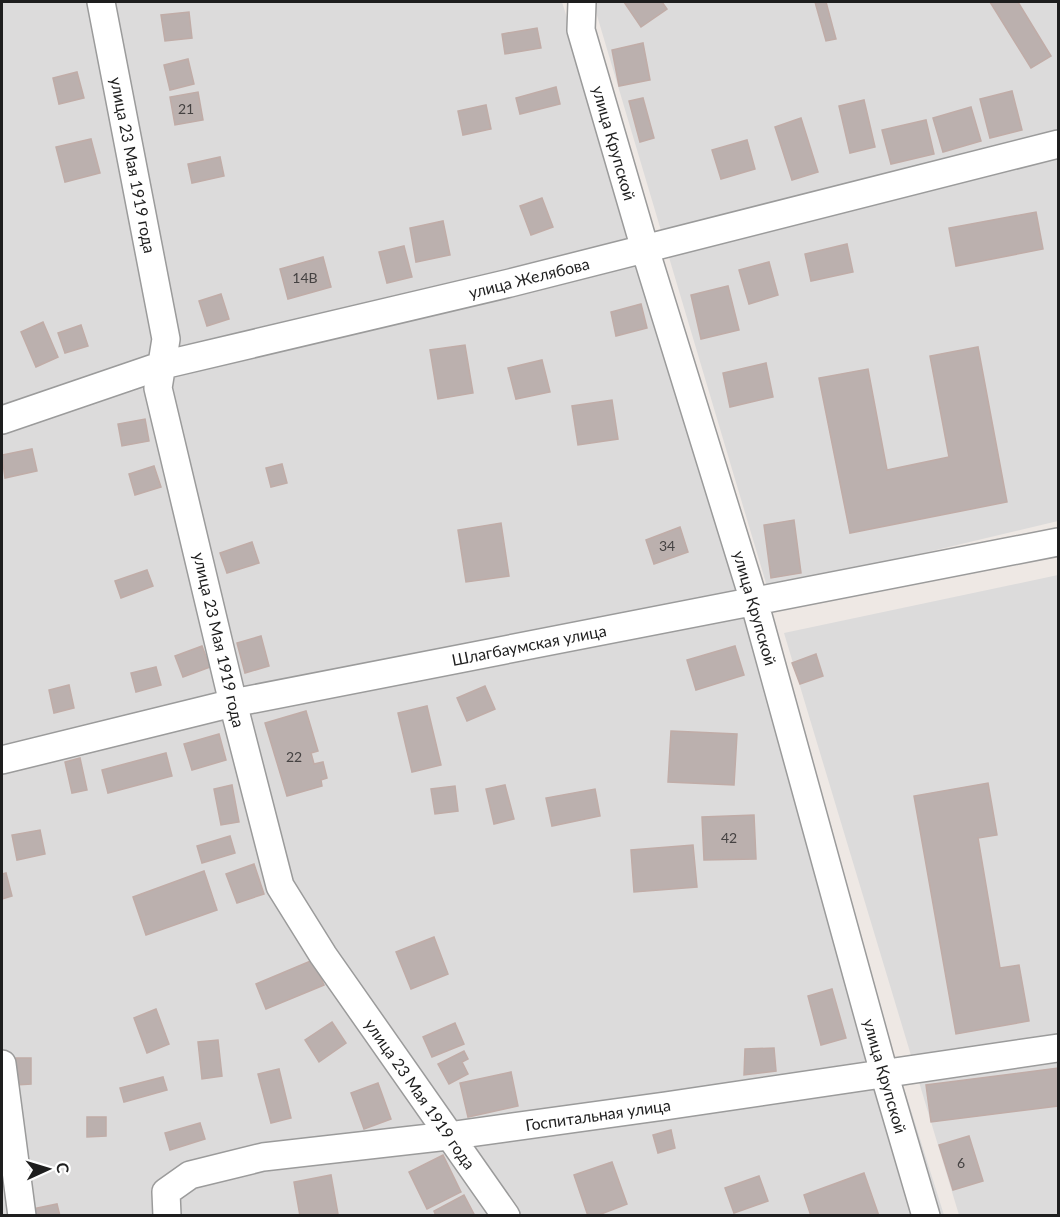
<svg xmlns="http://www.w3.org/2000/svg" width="1060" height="1217" font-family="Lato,sans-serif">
  <rect width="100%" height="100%" fill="#eee8e4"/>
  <path fill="#dcdbdb" d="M2,2H562L944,1215L2,1216Z
    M593,2H1058V521L768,590Z
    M1058,575V1215H959L784,633Z"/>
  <path fill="#bbb0ae" stroke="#c0aca7" stroke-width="1.5" d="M624,2H662L667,9L641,27Z
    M815,2H826L836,39L826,41Z
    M990,2H1018L1051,56L1031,68Z
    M189,12L192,38L165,41L161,15Z
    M537,28L541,48L505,54L502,34Z
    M643,43L650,80L619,86L612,50Z
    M188,59L194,84L170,90L164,65Z
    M77,72L84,98L59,104L53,78Z
    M556,87L560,104L520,114L516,98Z
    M1012,91L1022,130L990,138L980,99Z
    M198,92L203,120L175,125L170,97Z
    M643,98L654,138L640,142L629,101Z
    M864,100L875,147L850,153L839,106Z
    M486,105L491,129L463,135L458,111Z
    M971,107L981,141L943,152L933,118Z
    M801,118L818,172L792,180L775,127Z
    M926,120L934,154L891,164L882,130Z
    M91,139L100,173L65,182L56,147Z
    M747,140L755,169L721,179L712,150Z
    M220,157L224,176L192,183L188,164Z
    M542,198L553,227L531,235L520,206Z
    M1036,212L1043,249L956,266L949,228Z
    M443,221L450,255L416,262L410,228Z
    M847,244L853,272L811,281L805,254Z
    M404,246L412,277L387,283L379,252Z
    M323,257L331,287L288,299L280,269Z
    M769,262L778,295L749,304L739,270Z
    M728,286L739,330L701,339L691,295Z
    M221,294L229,319L207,326L199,301Z
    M641,304L647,328L616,336L611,312Z
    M43,322L58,357L36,367L21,332Z
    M81,325L88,346L65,353L58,333Z
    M465,345L473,393L438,399L430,350Z
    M978,347L1007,502L850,533L819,378L868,369L887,470L949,457L930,356Z
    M542,360L550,392L516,399L508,368Z
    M766,363L773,397L730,407L723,373Z
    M612,400L618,439L578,445L572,406Z
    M145,419L149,441L122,446L118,424Z
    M32,449L37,471L5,478L2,455Z
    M282,464L287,483L271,487L266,468Z
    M154,466L161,487L135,495L129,474Z
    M794,520L801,573L771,578L764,525Z
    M501,523L509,576L466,582L458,530Z
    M680,527L688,552L654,564L646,540Z
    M252,542L259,563L227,573L220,553Z
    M147,570L153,586L121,598L115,581Z
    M261,636L269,666L245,673L237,643Z
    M202,646L210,667L183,677L175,656Z
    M735,646L744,675L696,690L687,660Z
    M816,654L823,676L800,684L792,663Z
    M156,667L161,685L136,692L131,673Z
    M69,685L74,708L54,713L49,690Z
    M485,686L495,709L467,721L457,698Z
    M427,706L441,765L412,772L398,713Z
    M306,711L318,751L311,753L314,764L323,762L327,778L321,780L322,786L287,796L265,723Z
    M671,731L737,734L734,785L668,782Z
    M219,734L226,760L192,770L184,744Z
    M166,753L172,776L108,793L102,770Z
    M80,758L87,790L72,793L65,762Z
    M988,783L997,835L978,838L1000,968L1019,965L1029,1021L956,1034L914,796Z
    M232,785L239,822L221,825L214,789Z
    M505,785L514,819L494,824L486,789Z
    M455,786L458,811L435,814L431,789Z
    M595,789L600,816L552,826L546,798Z
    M754,815L756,859L704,860L702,817Z
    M40,830L45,854L17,860L12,835Z
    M230,836L235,853L202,863L197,846Z
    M693,845L697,887L634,892L631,850Z
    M254,864L264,894L237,903L226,874Z
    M204,871L217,910L146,935L133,897Z
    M6,873L12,896L2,899V874Z
    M434,937L448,974L411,989L396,952Z
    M313,960L324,985L266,1009L256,984Z
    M832,989L846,1038L821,1045L808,996Z
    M156,1009L169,1044L147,1053L134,1018Z
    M332,1022L346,1043L319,1062L305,1040Z
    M455,1023L464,1044L432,1057L423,1037Z
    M218,1040L222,1076L202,1079L198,1042Z
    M774,1048L776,1071L744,1075L745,1049Z
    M464,1051L468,1059L462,1062L468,1074L449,1084L438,1064Z
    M16,1058H31V1084L16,1085Z
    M1058,1068V1106L931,1122L926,1085Z
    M279,1069L291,1118L271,1123L258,1074Z
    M511,1072L518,1106L468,1117L460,1083Z
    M163,1077L167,1090L124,1102L120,1088Z
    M378,1083L391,1119L364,1129L351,1093Z
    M87,1117H106V1136L87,1137Z
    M200,1123L205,1139L170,1150L165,1133Z
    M671,1130L675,1148L658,1153L653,1135Z
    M969,1136L983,1181L953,1190L939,1145Z
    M443,1155L461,1192L427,1209L409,1172Z
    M612,1162L627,1204L596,1216H588L574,1175Z
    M864,1173L879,1216H811L804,1195Z
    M331,1175L338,1214L300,1216L294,1182Z
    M759,1176L768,1201L734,1213L725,1188Z
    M464,1195L475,1216H436L434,1211Z
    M57,1204L60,1216H34L32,1209Z"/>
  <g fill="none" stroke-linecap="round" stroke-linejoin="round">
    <g stroke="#9b9b9b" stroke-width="30">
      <path id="minor" d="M101,2L166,339L158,388L233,703L280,886L323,955L506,1216
        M582,2L581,30L645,249L754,601L884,1073L926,1216
        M2,420L163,365L510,283L1058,144
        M2,760L233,703L1058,542
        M2,1064L22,1216
        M167,1216L166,1192L190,1175L263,1157L448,1136L665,1106L1058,1048"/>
    </g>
    <use href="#minor" stroke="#fff" stroke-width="27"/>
  </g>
  <g text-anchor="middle" stroke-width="4.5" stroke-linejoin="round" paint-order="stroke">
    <g font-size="14" fill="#454242">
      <text x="186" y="114">21</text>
      <text x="305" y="283">14В</text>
      <text x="667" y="551">34</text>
      <text x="294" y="762">22</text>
      <text x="729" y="843">42</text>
      <text x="961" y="1168">6</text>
    </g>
    <g font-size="16" fill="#1e1e1e" stroke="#fff">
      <text transform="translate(614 143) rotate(74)" y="6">улица Крупской</text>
      <text transform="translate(133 165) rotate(79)" y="6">улица 23 Мая 1919 года</text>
      <text transform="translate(529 278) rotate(-14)" y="6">улица Желябова</text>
      <text transform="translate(755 608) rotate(74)" y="6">улица Крупской</text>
      <text transform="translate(219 640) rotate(77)" y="6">улица 23 Мая 1919 года</text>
      <text transform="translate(529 645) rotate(-11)" y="6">Шлагбаумская улица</text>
      <text transform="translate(885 1076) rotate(74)" y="6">улица Крупской</text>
      <text transform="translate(420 1094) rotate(55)" y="6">улица 23 Мая 1919 года</text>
      <text transform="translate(598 1115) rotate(-8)" y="6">Госпитальная улица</text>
    </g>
  </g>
  <rect width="1060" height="1217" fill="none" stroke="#1e1e1e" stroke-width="6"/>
  <g transform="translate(48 1169) rotate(86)" stroke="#ffffff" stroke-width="4.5" paint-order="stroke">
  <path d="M0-4.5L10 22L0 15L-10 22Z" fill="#1e1e1e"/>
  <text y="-9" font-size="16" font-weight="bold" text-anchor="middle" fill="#1e1e1e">С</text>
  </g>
</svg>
